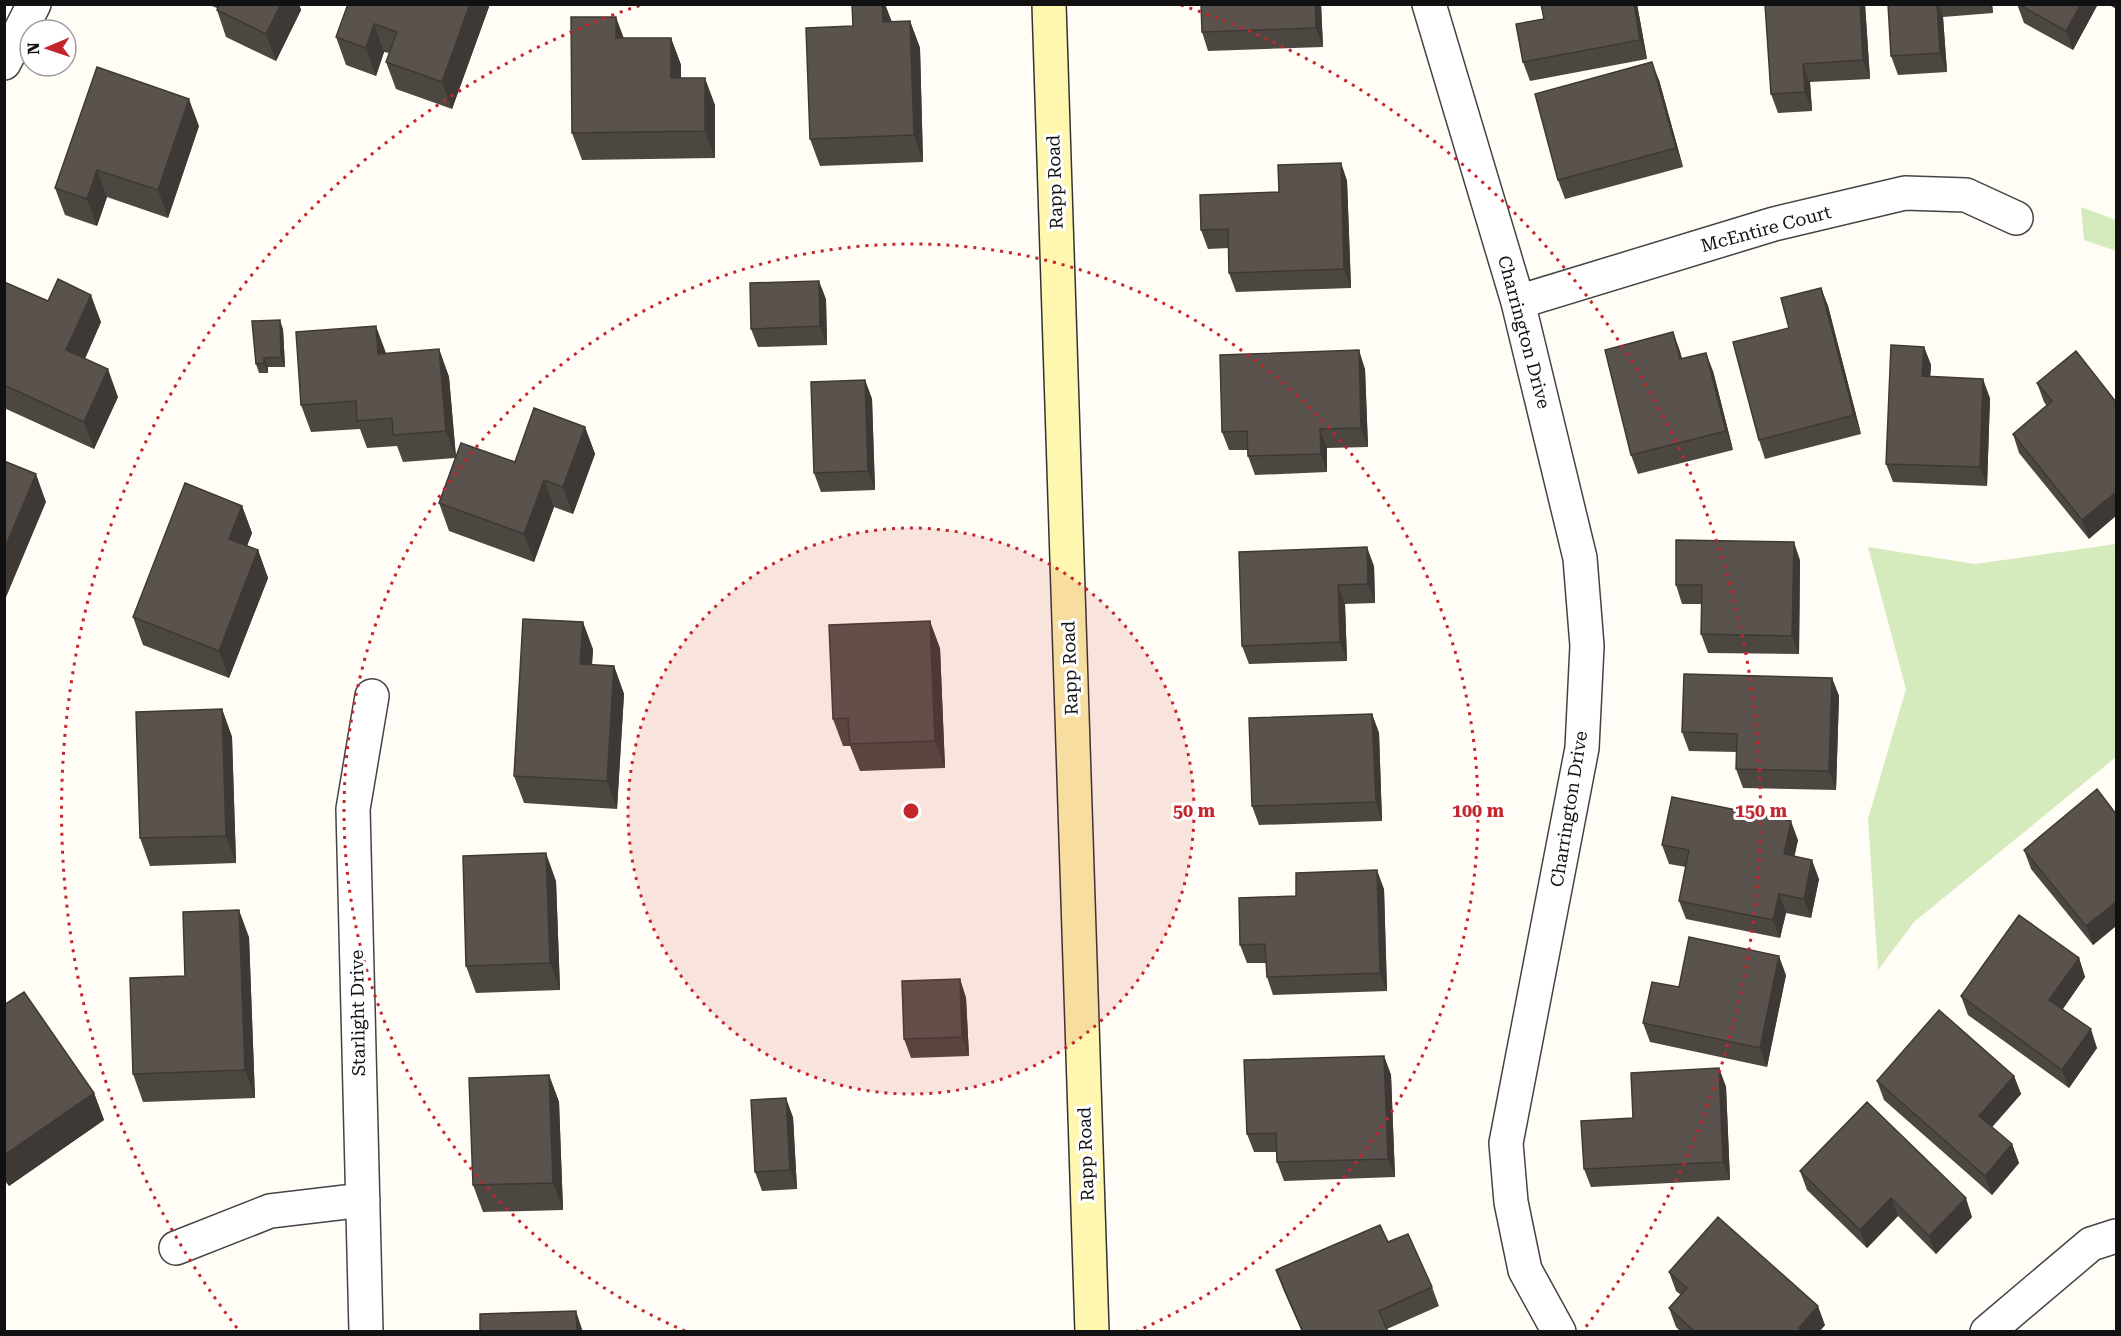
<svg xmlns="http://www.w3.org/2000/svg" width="2121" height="1336" font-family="'Roboto Serif',serif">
  <rect width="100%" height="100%" fill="#fffdf5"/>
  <path fill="#d5ebbd" d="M2081,207L2116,220V251L2084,240Z
    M2116,544V757L1914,922L1878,970L1868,819L1906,689L1868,547L1975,564Z"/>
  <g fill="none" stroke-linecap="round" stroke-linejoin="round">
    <g stroke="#444" stroke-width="36">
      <path id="street" d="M1429,4L1518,302L1580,558L1587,646L1582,748L1506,1143L1511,1202L1525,1270L1559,1332
        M4,63L34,4
        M1518,302L1774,224L1905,193L1966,195L2016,218
        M176,1248L270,1211L363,1200
        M366,1332L353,809L372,696
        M1987,1332L2091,1244L2116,1236"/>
    </g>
    <g stroke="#333" stroke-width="36">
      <path id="secondary" d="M1049,4L1092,1332"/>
    </g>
    <use href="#street" stroke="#fff" stroke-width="33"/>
    <use href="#secondary" stroke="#fff6b0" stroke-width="33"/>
  </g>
  <path fill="#4d4742" d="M212,4H299L301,10L276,61L226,37L217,10V8L212,6Z
    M348,4H490L452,109L396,89L386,62L389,53L384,52L376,76L346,65L336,37Z
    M852,4H885L891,22L910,21L920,48L923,162L820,166L810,139L853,26Z
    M1201,4H1321L1323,47L1208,51L1202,32Z
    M1541,4H1637L1647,59L1530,81L1523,62L1544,19Z
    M1765,4H1865L1870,79L1810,82L1812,111L1778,113L1771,94Z
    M1888,4H1992L1993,13L1943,17L1947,72L1898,75L1891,56Z
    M2017,4H2098L2073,50L2024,23Z
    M2108,4H2116V9Z
    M624,38H671L681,65V78L715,105V158L582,160L572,133Z
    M1659,80L1683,167L1565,199L1558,180Z
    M199,126L168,218L107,197L97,226L65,215L55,188Z
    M1341,163L1347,181L1351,288L1236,292L1229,273V248L1208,249L1201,230Z
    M4,282L48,301L101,322L85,359L118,397L94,449L4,408Z
    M1821,288L1828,306L1861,434L1765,459L1759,440L1789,328Z
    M826,299L827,345L758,347L751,329Z
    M283,329L285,367H268V373H259L256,364Z
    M1673,332L1682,359L1713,371L1733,450L1638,474L1631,455Z
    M1924,347L1931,365L1930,377L1990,398L1987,486L1893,482L1886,464Z
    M439,349L449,377L456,457L515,462L585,427L595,454L573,514L554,507L534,562L449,531L439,503L455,458L403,462L397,446L367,448L360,429L311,432L301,405L386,354Z
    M2076,351L2089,539L2019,453L2013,434L2047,406L2044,402L2037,383Z
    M1365,369L1368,447L1327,448V472L1255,475L1248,456V450H1229L1222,432Z
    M865,380L872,399L875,490L821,492L814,473Z
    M242,506L252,533L247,546L258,550L268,578L229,678L143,645L133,617Z
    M1239,552L1374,566L1375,603L1345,604L1347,661L1249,664L1242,646Z
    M1800,560L1799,654L1708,653L1701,634L1702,604H1682L1676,585Z
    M940,648L945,768L860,771L850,746H843L833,719Z
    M593,649L592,665L614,666L624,694L617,809L524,803L514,776Z
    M1832,678L1839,696L1836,790L1743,788L1736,769L1737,752L1689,751L1682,732Z
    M222,709L232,737L236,863L150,866L140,838Z
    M1372,714L1379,733L1382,821L1259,825L1252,806Z
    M2116,814V926L2093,945L2031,869L2024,850Z
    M1798,840L1794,856L1819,879L1811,918L1786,913L1780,938L1686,919L1679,901L1686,867L1669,864L1662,845Z
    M556,881L560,990L476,993L466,966Z
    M1384,889L1387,991L1273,995L1267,977L1266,963H1247L1240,945L1296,896Z
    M249,937L255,1098L143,1102L133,1074L185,976Z
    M2079,958L2085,977L2063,1009L2097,1048L2069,1088L1968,1015L1961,996Z
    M1786,975L1767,1067L1650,1042L1643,1023L1679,987Z
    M960,979L966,998L969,1056L911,1058L904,1039Z
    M4,1005L94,1093L104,1120L9,1186L4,1180Z
    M1384,1056L1391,1075L1395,1177L1284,1181L1277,1162V1152H1254L1247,1134Z
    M1719,1068L1726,1087L1730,1180L1591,1187L1584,1169L1633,1118Z
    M549,1075L559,1102L563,1210L483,1212L473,1185Z
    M2014,1076L2021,1094L1992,1127L2012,1144L2019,1163L1992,1195L1884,1100L1877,1081Z
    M793,1117L797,1189L762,1191L755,1172Z
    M1800,1171L1972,1217L1936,1254L1898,1216L1867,1248L1807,1190Z
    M1388,1242L1432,1287L1439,1306L1387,1329L1388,1332H1302L1283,1289L1276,1270Z
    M1669,1272L1825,1325L1819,1332H1681L1676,1327L1669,1308L1681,1295L1676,1291Z"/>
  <path fill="#3f3936" d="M281,4H299L301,10L276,61L266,34Z
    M470,4H490L452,109L442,82Z
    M882,4H885L892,22H883Z
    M1315,4H1321L1323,47L1316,28Z
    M1634,4H1637L1647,59L1640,40Z
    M1860,4H1865L1870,79L1863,60Z
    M1937,4H1939L1943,17L1947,72L1940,53Z
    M1989,4H1992L1993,13Z
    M2081,4H2098L2073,50L2066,31Z
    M616,17L626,44L616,38Z
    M910,21L920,48L923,162L914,135Z
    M374,24L384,52L376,76L366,48Z
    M671,38L681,65V105L671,78Z
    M1652,62L1659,80L1683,167L1676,148Z
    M1803,64L1810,82L1812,111L1805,92Z
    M705,78L715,105V158L705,131Z
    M189,99L199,126L168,218L158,190Z
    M1341,163L1347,181L1351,288L1344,269Z
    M97,170L107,197L97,226L87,199Z
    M819,281L826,299L827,345L820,326Z
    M1821,288L1828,306L1861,434L1854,415Z
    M91,295L101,322L76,378L66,350Z
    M280,320L283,329L285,367L281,357Z
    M376,326L386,353L378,354Z
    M1673,332L1680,351L1687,378L1680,359Z
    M1924,347L1931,365L1929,395L1922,376Z
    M439,349L449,377L456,458L446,431Z
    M1359,350L1365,369L1368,447L1361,428Z
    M1706,353L1713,371L1733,450L1726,431Z
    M264,358L268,367V373L264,363Z
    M108,369L118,397L94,449L84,422Z
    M1983,379L1990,398L1987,486L1980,467Z
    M865,380L872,399L875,490L868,471Z
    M585,427L595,454L573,514L563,487Z
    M1320,429L1327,448V472L1321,454Z
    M36,474L46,502L4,602V550Z
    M544,480L554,507L534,562L524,534Z
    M2116,492V516L2089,539L2082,520Z
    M242,506L252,533L239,566L229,539Z
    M1794,542L1800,560L1799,654L1792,636Z
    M1367,547L1374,566L1375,603L1368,584Z
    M258,550L268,578L229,678L219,651Z
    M1338,585L1345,604L1347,661L1340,642Z
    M930,621L940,648L945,768L935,741Z
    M583,622L593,649L590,692L580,664Z
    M614,666L624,694L617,809L607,781Z
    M1832,678L1839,696L1836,790L1829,771Z
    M222,709L232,737L236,863L226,836Z
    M1372,714L1379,733L1382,821L1376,802Z
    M1791,821L1798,840L1791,873L1784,854Z
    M546,853L556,881L560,990L550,963Z
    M1812,860L1819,879L1811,918L1804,899Z
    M1377,870L1384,889L1387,991L1380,973Z
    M1779,894L1786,913L1780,938L1773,920Z
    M2116,902V926L2093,945L2086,926Z
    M239,910L249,937L255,1098L245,1070Z
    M1779,956L1786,975L1767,1067L1760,1048Z
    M2079,958L2085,977L2056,1018L2049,1000Z
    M960,979L966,998L969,1056L962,1037Z
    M2091,1029L2097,1048L2069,1088L2062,1070Z
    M1384,1056L1391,1075L1395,1177L1388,1159Z
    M1719,1068L1726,1087L1730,1180L1723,1162Z
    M549,1075L559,1102L563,1210L553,1183Z
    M2014,1076L2021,1094L1986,1134L1979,1116Z
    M94,1093L104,1120L9,1186L4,1175V1155Z
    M786,1098L793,1117L797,1189L790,1170Z
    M2012,1144L2019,1163L1992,1195L1985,1176Z
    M1891,1198L1898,1216L1867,1248L1860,1230Z
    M1966,1198L1972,1217L1936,1254L1929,1236Z
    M1818,1306L1825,1325L1819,1332H1800L1799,1328Z
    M576,1311L583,1332H577Z"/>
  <path fill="#5a524d" stroke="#3f3936" stroke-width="1.5" d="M219,4H281L266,34L217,10Z
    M348,4H470L442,82L386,62L397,32L374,24L366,48L336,37Z
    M852,4H882L883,22L910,21L914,135L810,139L806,28L853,26Z
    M1201,4H1315L1316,28L1202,32Z
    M1541,4H1634L1640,40L1523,62L1516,24L1544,19Z
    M1765,4H1860L1863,60L1803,64L1805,92L1771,94Z
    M1888,4H1937L1940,53L1891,56Z
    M2018,4H2081L2066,31Z
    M571,17H616V38H671V78H705V131L572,133Z
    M1652,62L1676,148L1558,180L1535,94Z
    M97,67L189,99L158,190L97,170L87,199L55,188Z
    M1341,163L1344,269L1229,273L1228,229L1201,230L1200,195L1279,192L1278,165Z
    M58,279L91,295L66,350L108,369L84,422L4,385V282L48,301Z
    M819,281L820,326L751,329L750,283Z
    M1821,288L1854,415L1759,440L1733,342L1789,328L1781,298Z
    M280,320L281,357L264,358V363L256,364L252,321Z
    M376,326L378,354L439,349L446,431L393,435L392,418L357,421L356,401L301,405L296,332Z
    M1673,332L1680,359L1706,353L1726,431L1631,455L1605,350Z
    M1891,345L1924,347L1922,376L1983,379L1980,467L1886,464Z
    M1359,350L1361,428L1320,429L1321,454L1248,456L1247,431L1222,432L1220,355Z
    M2076,351L2116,402V492L2082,520L2013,434L2052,401L2037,383Z
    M865,380L868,471L814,473L811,382Z
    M534,408L585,427L563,487L544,480L524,534L439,503L461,443L515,462Z
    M4,461L36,474L4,550Z
    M185,483L242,506L229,539L258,550L219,651L133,617Z
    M1676,540L1794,542L1792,636L1701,634L1702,585H1676Z
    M1367,547L1368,584L1338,585L1340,642L1242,646L1239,552Z
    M523,619L583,622L580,664L614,666L607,781L514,776Z
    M930,621L935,741L850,744L848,718L833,719L829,625Z
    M1684,674L1832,678L1829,771L1736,769L1737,734L1682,732Z
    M222,709L226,836L140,838L136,712Z
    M1372,714L1376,802L1252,806L1249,718Z
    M2097,789L2116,814V903V902L2086,926L2024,850Z
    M1672,797L1791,821L1784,854L1812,860L1804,899L1779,894L1773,920L1679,901L1689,850L1662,845Z
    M546,853L550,963L466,966L463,856Z
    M1377,870L1380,973L1267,977L1265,944L1240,945L1239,898L1296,896V873Z
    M239,910L245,1070L133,1074L130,978L185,976L183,912Z
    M2019,915L2079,958L2049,1000L2091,1029L2062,1070L1961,996Z
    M1689,937L1779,956L1760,1048L1643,1023L1652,982L1679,987Z
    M960,979L962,1037L904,1039L902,981Z
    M24,992L94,1093L4,1155V1005Z
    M1939,1010L2014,1076L1979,1116L2012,1144L1985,1176L1877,1081Z
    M1384,1056L1388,1159L1277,1162L1276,1133L1247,1134L1244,1060Z
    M1719,1068L1723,1162L1584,1169L1581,1121L1633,1118L1631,1073Z
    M549,1075L553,1183L473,1185L469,1078Z
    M786,1098L790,1170L755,1172L751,1100Z
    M1867,1102L1966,1198L1929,1236L1891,1198L1860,1230L1800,1171Z
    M1718,1217L1818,1306L1799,1328L1803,1332H1695L1669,1308L1687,1288L1669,1272Z
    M1380,1225L1388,1242L1408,1234L1432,1287L1379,1311L1388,1332H1303L1276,1270Z
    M576,1311L577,1332H480V1314Z"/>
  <circle cx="911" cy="811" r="283" fill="#c4262e" fill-opacity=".12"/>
  <g fill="none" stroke="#c4262e" stroke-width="3" stroke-dasharray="3 6">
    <circle cx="911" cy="811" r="283"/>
    <path d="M685 1331A567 567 0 1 1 1137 1331"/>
    <path d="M237 1328A850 850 0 0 1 641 5M1181 5A850 850 0 0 1 1585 1328"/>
  </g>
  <g text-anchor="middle" stroke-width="6" stroke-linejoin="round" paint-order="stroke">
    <g font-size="18" fill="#111" stroke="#fff">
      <text transform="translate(1055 182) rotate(-92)" y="6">Rapp Road</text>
      <text transform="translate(1766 229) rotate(-15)" y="6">McEntire Court</text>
      <text transform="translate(1524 332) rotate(75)" y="6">Charrington Drive</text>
      <text transform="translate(1070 668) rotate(-92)" y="6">Rapp Road</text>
      <text transform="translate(1569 809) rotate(-81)" y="6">Charrington Drive</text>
      <text transform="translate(358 1013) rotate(-91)" y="6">Starlight Drive</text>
      <text transform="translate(1086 1154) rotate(-92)" y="6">Rapp Road</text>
    </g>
  </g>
  <circle cx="911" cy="811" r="9" fill="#c4262e" stroke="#fff" stroke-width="3"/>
  <g font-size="18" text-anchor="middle" font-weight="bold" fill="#c4262e" stroke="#fff" stroke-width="6" stroke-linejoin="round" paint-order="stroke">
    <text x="1194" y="817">50 m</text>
    <text x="1478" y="817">100 m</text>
    <text x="1761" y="817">150 m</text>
  </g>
  <rect width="2121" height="1336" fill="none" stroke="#111111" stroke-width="12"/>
  <g transform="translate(48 48) rotate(268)"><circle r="28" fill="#ffffff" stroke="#a0a0a0" stroke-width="1.5"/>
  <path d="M0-4.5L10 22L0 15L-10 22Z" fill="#c4262e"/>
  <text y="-9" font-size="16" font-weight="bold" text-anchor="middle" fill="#111111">N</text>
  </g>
</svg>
